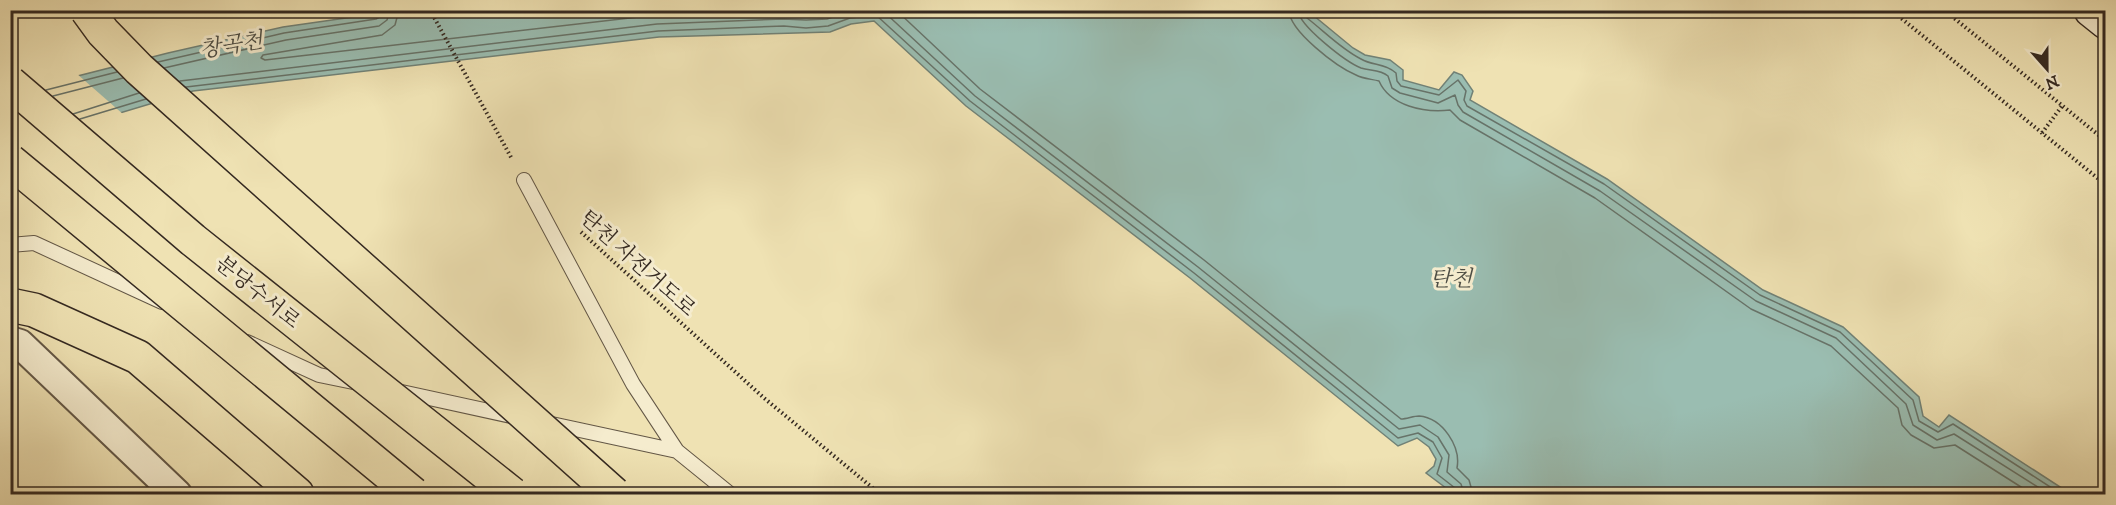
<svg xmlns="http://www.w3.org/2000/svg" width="2116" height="505" font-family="'IM FELL DW Pica','Noto Serif KR',serif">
  <rect width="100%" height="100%" fill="#efe2b3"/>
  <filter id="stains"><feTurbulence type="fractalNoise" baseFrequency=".00333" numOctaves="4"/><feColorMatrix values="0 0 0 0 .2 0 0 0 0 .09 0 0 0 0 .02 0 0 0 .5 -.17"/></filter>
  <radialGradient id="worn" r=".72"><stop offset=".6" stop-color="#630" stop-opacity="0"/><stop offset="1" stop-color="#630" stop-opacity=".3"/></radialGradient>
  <path fill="#9abdb1" stroke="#718277" stroke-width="1.5" d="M395,11H1308L1353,48L1365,55L1390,60L1403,70V80L1439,90L1454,72L1462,75L1473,91L1470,100L1607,179L1763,290L1843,327L1919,397L1923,416L1939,427L1949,415L2071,494H1454L1426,473L1434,466L1436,459L1429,447L1417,438L1398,446L1190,278L966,106L874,21L851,24L830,32L659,37L193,91L90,122L11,93L168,53L283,27Z"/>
  <path fill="#efe2b3" d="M76,73L124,115L10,151V90Z"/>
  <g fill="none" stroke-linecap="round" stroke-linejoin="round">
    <path stroke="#677369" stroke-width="1.5" d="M399,10L395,25L382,35L263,55L261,58L265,60L656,15L762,10
      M882,10L975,96L1198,267L1399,429L1420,425L1438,437L1449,455L1447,472L1461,484L1464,494
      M896,10L980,89L1204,260L1401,419C1407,419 1413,416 1419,416C1443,418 1461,447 1457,468L1469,480L1473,494
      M1289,10C1289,31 1337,67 1356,75C1363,79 1372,79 1379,81C1390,106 1424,113 1450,110L1460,120L1595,198L1751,309L1831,346L1898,408L1902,425L1911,435L1934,448L1955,445L2032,494
      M1298,10C1298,25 1346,62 1361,68C1370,71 1380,69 1388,76L1392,88L1400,93L1438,103L1455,95L1458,105L1463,112L1600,191L1756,301L1836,338L1906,404L1913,425L1937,440L1954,434L2049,494
      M1305,10L1307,18C1324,31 1341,49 1361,59C1373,66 1385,63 1396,73L1397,81L1401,86L1439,95L1458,80L1466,91L1464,100L1467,106L1604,184L1760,295L1840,332L1913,400L1919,421L1938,432L1953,424L2061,494
      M158,62L284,33L376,19L381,16L382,10
      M164,68L286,40L379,26L387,20L390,10
      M180,81L657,24L783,19L806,20L827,19L853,10
      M186,87L658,31L784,26L806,28L828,26L850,18L876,15L970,101L1194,273L1398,438L1418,433L1433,442L1442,458L1437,474L1455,488L1457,494
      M46,90L117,72
      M53,96L123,78
      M73,114L139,93
      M80,119L146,99"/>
    <g stroke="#635746" stroke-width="16">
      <path id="service" d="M524,180L633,384L677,451
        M10,245L34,243L162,302
        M247,342L319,375L358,383
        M397,391L516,417
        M547,423L677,451L730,494"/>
    </g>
    <g stroke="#635746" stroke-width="32">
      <path id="minor" d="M10,341L20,344L177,494"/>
    </g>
    <g stroke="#342921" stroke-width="36">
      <path id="secondary" d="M2091,10L2106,22"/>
    </g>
    <g stroke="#342921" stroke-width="36">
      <path id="trunk" d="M10,305L34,310L138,357L297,494"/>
    </g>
    <path stroke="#342921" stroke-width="4" stroke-dasharray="1.5 3" stroke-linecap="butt" d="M430,10L512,159
      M1891,10L2106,185
      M1944,10L2106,141
      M2042,133L2062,106
      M581,232L764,398L880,494"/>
    <use href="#service" stroke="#f5ecce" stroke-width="14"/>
    <use href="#minor" stroke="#f5ecce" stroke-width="28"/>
    <use href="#secondary" stroke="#f5ecce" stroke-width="33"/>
    <use href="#trunk" stroke="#efe2b3" stroke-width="33"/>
    <g stroke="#342921" stroke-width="36" stroke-linecap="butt">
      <path id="trunk-bridge" d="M87,10L103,32L139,69L614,494
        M10,83L193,240L512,494
        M10,161L413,494"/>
    </g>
    <use href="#trunk-bridge" stroke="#efe2b3" stroke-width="33"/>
  </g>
  <g text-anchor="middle" stroke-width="6" stroke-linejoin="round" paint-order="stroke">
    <g font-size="21" fill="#342921" stroke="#f5ecce">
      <text transform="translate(638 263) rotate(42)" y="7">탄천 자전거도로</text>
      <text transform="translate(258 292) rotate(39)" y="7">분당수서로</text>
    </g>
    <g font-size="22" font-style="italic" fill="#4e4e45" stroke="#f5ecce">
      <text transform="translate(231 44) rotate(-9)" y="8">창곡천</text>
      <text x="1451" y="286">탄천</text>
    </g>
  </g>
  <rect width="2116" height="505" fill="none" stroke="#efe2b3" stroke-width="36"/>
  <rect x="12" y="12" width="2092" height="481" fill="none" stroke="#342921" stroke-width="3"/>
  <rect x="18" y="18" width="2080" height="469" fill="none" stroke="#342921" stroke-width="1.5"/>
  <g transform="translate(2047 69) rotate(159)" stroke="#f5ecce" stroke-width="4.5" paint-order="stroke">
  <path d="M0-4.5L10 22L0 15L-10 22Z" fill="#342921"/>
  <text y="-9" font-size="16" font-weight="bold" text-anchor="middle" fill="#342921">N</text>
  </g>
  <rect width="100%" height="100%" filter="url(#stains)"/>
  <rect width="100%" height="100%" fill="url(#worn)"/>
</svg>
